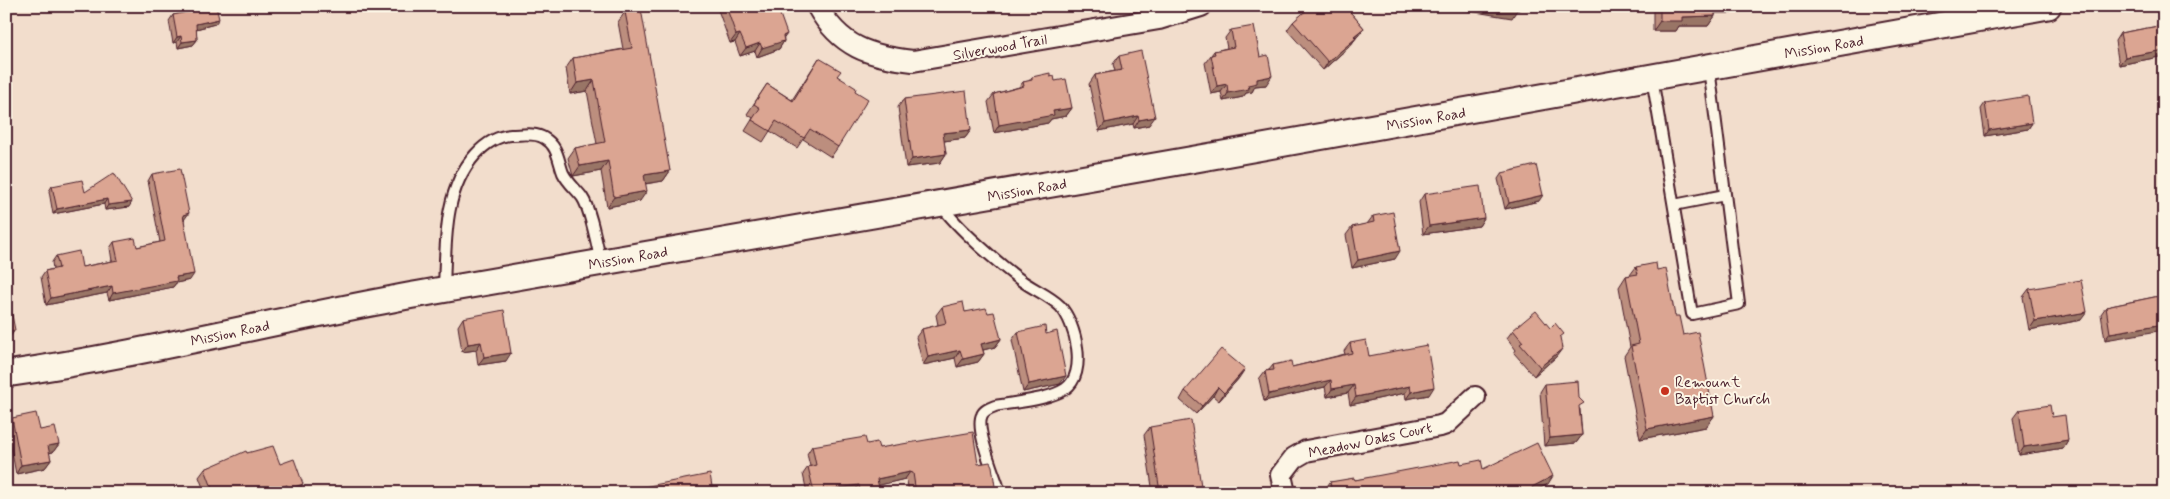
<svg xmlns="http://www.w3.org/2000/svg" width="2170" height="499" font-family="Mynerve,sans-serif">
  <rect width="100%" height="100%" fill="#f2ddcc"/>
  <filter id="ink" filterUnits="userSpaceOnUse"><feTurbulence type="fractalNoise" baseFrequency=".02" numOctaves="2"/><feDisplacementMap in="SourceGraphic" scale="10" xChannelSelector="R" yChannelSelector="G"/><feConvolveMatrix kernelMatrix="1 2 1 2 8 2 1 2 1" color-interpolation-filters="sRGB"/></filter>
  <g filter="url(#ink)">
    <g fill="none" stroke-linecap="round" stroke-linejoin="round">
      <g stroke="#4a1f2b" stroke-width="14">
        <path id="service" d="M1652,78L1692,314L1739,304L1709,68
          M941,205C957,228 999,264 1022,281C1033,289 1050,296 1060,306C1076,323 1088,374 1065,389C1048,400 1015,402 995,406C990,408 984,410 982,415C975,428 993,471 998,486
          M1674,205L1725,195
          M444,289C446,243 443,191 475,155C484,145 497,136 511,135C521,135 535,132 544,138C558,146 558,160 563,173C568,183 576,189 582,197C591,210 597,246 601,263"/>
      </g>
      <g stroke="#4a1f2b" stroke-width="24">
        <path id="minor" d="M817,6C840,47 869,56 913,61L1159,19L1201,6
          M1285,493L1281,475L1294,458L1306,451L1440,426L1446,424L1475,397"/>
      </g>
      <g stroke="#4a1f2b" stroke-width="29">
        <path id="tertiary" d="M6,374C151,353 292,316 436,291C974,199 1511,104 2048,6"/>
      </g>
      <use href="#service" stroke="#fcf5e5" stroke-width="10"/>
      <use href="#minor" stroke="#fcf5e5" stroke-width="20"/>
      <use href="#tertiary" stroke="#fcf5e5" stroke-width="25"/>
    </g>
    <path fill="#bc8e7e" stroke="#4a1f2b" d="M187,6H216L215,24L196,29L197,40L193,45L178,48L177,42L173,43L169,21L173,15L187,12Z
      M718,6H777L784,41L779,49L757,57L755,51L740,56L735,42L730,43L717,7Z
      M1306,6H1345L1364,28L1350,46L1323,70L1287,30L1293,22L1308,9Z
      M1653,6H1736L1732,13H1715V16L1708,26H1679L1676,31H1653Z
      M625,12L670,171L663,181L645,184L640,201L607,207L601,171L573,176L568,158L575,148L597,144L587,91L570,94L566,68L573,58L623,49L618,22Z
      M2164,25V56L2119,65L2115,41L2120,33Z
      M1231,30L1260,57L1266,85L1255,86L1252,92L1246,93L1243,97L1223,101L1221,92L1211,94L1205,63L1214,51L1227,48L1225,38Z
      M1119,56L1149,125L1134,128L1133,124L1099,131L1089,84L1095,75L1115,71L1113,64Z
      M819,58L837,76L855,91L838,147L831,157L803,139L797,148L770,131L763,142L745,131L753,118L747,114L767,84L792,100Z
      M1032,77H1050L1055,81L1072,108L1066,116L1051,119L1048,123L994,133L988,102L994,94L1019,87L1023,82L1029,81Z
      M904,99L971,130L965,138L944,141L946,154L940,163L906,167L898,107Z
      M1985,103L2032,123L2028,129L1985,136L1981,109Z
      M1502,173L1539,201L1505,209L1498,179Z
      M152,174L184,220L190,280L176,283L173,287L109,300L107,293L46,305L41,277L45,271L53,269L52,262L56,256L82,267L112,261L110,248L114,242L137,247L160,242L148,181Z
      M52,186L85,192L129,207L105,210L104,204L53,214L49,191Z
      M1424,194L1484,218L1479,226L1423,234L1419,202Z
      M1373,216L1395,259L1352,268L1346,235L1352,227L1367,224Z
      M1636,267L1657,270L1714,416L1706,427L1640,439L1624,356L1630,347L1619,287L1626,276L1630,275Z
      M2029,289L2081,320L2029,330L2023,297Z
      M2164,295L2105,340L2101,314L2106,307Z
      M942,307L965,312L988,313L1001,339L995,347L983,350L984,354L978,362L957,367L955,358L923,365L916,337L922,329L938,325L936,315Z
      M463,318L506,361L478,365L476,350L462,352L458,326Z
      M1550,328L1560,339L1556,357L1534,376L1514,353L1516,350L1507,338L1513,330Z
      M1018,332L1046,334L1060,384L1023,392L1012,340Z
      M1350,343L1429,395L1406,399L1405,393L1350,405L1348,393L1327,397L1325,387L1264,401L1259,379L1265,371L1269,370L1273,365L1292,367L1345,354L1344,351Z
      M1239,378L1219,401L1213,396L1196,414L1180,400L1185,391Z
      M1545,384L1580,409L1582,435L1576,443L1544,446L1540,392Z
      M2019,410L2052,417L2068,440L2063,448L2019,455L2013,418Z
      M12,418L40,430L59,444L53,452L49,453L51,460L45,468L16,474L7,426Z
      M1150,427L1197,493H1153L1144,435Z
      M867,444L879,448L978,464L996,493H909L907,481L905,479L879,485L880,493H807L803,474L808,467L810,466L807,454L812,446Z
      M247,453L280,464L298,492L296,493H205L199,477L205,469Z
      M1461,464L1548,484L1534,491L1535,493H1324V491L1330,482L1355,480Z"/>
    <path fill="#997466" stroke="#4a1f2b" d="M1459,6H1530L1529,9L1521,8L1519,10H1517L1512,18L1457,9Z
      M1713,6H1736L1732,13H1708Z
      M1715,16L1708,26H1679L1676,31H1653L1660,21L1682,17Z
      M219,19L215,24L192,30L196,24Z
      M1364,28L1358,36L1348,44L1354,36Z
      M740,34L735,42L730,43L736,35Z
      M787,34L782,41H784L779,49L757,57L762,48L783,36Z
      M181,36L177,42L173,43L177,37Z
      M1356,38L1350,46L1323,70L1328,62Z
      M197,40L193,45L178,48L182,42Z
      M760,43L755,51L740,56L746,48Z
      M2164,50V56L2119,65L2125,57Z
      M1272,76L1266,85L1255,86L1252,92L1246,93L1243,97L1223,101L1228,93L1248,85L1257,79Z
      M594,80L587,91L570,94L577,83Z
      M1227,84L1221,92L1211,94L1217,86Z
      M1072,108L1066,116L1051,119L1048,123L994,133L999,125L1053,111Z
      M1138,116L1133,124L1099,131L1105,123Z
      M1155,117L1149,125L1134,128L1139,120Z
      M2032,123L2028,129L1985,136L1989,130Z
      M971,130L965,138L937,142L943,133Z
      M946,154L940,163L906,167L912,159Z
      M608,161L601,171L573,176L580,166Z
      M670,171L663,181L637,185L644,175Z
      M647,191L640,201L607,207L614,197Z
      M1543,195L1539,201L1505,209L1509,203Z
      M107,199L104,204L53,214L57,209Z
      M132,202L129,207L105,210L108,205Z
      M189,213L184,220L183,215Z
      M1484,218L1479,226L1423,234L1429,226Z
      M1400,251L1395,259L1352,268L1358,260Z
      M194,274L190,280L176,283L173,287L109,300L113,293L176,277Z
      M112,286L107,293L46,305L51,298Z
      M2087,312L2081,320L2029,330L2035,321Z
      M2164,324V330L2105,340L2110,333Z
      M15,330L10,337L6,338V332Z
      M1001,339L995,347L975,352L981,344Z
      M481,342L476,350L462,352L468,344Z
      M1562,349L1556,357L1534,376L1540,367Z
      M960,350L955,358L923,365L928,357Z
      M511,353L506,361L478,365L484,357Z
      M984,354L978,362L957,367L963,359Z
      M1245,369L1239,378L1219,401L1224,393Z
      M1066,376L1060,384L1023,392L1029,384Z
      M1331,380L1325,387L1264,401L1269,394Z
      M1354,385L1348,393L1327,397L1332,389Z
      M1410,386L1405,393L1350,405L1356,397Z
      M1218,387L1213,396L1196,414L1202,406Z
      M1434,387L1429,395L1406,399L1411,392Z
      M1714,416L1706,427L1640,439L1647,429Z
      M1582,435L1576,443L1544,446L1550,438Z
      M2068,440L2063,448L2019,455L2024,447Z
      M59,444L53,452L42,454L48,446Z
      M51,460L45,468L16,474L21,465Z
      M910,472L905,479L872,487L877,479Z
      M1553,476L1548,484L1531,493L1532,487Z
      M303,484L298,492L286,493L289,489Z
      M287,485L282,493H266Z
      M859,485L853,492L813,493L814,492Z
      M1201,486L1197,493H1159L1160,492Z
      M1507,490L1505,493H1490Z"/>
    <path fill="#dba592" stroke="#4a1f2b" d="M191,6H216L219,19L196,24L197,40L182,42L181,36L177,37L173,15L192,11Z
      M726,6H777L787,34L783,36L784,41L762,48L760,43L746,48L740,34L736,35Z
      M1311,6H1345L1364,28L1354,36L1356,38L1328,62L1293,22Z
      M1508,6H1519L1518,8Z
      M1660,6H1715V16L1682,17V21H1660Z
      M641,9L670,171L644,175L647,191L614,197L608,161L580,166L575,148L605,142L594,80L577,83L573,58L632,48L625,12Z
      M2164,25V50L2125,57L2120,33Z
      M1254,26L1260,57L1268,55L1272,76L1257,79V83L1248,85L1249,89L1228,93L1227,84L1217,86L1211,55L1215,54L1214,51L1234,47L1231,30Z
      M1141,51L1155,117L1139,120L1138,116L1105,123L1095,75L1122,70L1119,56Z
      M819,58L841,71L837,76L856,88L855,91L868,99L838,147L810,129L804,138L776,121L770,131L752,120L760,108L754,104L767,84L793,101Z
      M1050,73V77L1054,76L1055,81L1066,79L1072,108L1053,111L1054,115L999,125L994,94L1024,86L1023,82L1032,80V77Z
      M966,91L971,130L943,133L946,154L912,159L904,99Z
      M2028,96L2032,123L1989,130L1985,103Z
      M1536,165L1543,195L1509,203L1502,173Z
      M180,169L189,213L183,215L194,274L176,277L177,281L113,293L112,286L51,298L45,271L59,268L56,256L79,251L82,267L118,260L114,242L135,238L137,247L165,241L152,174Z
      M114,173L132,202L108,205L107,199L57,209L52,186L82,180L85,192Z
      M1480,186L1484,218L1429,226L1424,194Z
      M1393,212L1400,251L1358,260L1352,227L1374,222L1373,216Z
      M1656,263L1657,270L1666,268L1675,316H1679L1683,335L1698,332L1714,416L1647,429L1631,346L1639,344L1626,276L1638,274L1636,267Z
      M2081,280L2087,312L2035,321L2029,289Z
      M6,290H7L15,330L6,332Z
      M2164,295V324L2110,333L2106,307Z
      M963,302L965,312L986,308L988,313L994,312L1001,339L981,344L984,354L963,359L960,350L928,357L922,329L946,323L942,307Z
      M504,310L511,353L484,357L481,342L468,344L463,318Z
      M1536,311L1550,328L1555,323L1564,334L1560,337L1562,349L1540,367L1520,344L1523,342L1513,330Z
      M1045,326L1046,334L1057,331L1066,376L1029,384L1018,332Z
      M1366,340L1369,356L1427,345L1434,387L1411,392L1410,386L1356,397L1354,385L1332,389L1331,380L1269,394L1265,371L1274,370L1273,365L1291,361L1292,367L1352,353L1350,343Z
      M1221,349L1245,369L1224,393L1218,387L1202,406L1185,391Z
      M1578,381L1579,398L1584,403L1579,406L1582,435L1550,438L1545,384Z
      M2050,405L2052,417L2065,415L2068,440L2024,447L2019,410Z
      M36,413L40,430L55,427L59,444L48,446L51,460L21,465L12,418Z
      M1191,420L1201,486L1160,492L1150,427Z
      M973,432L978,464L990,462L992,466L996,493H916L913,473L910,472L877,479L880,493H861L859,485L814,492L808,467L816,465L812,446L865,437L867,444L877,442L879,448Z
      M1537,443L1553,476L1532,487L1535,493H1508L1507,490L1490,493H1332L1330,482L1354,478L1355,480L1460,460L1461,464L1481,460L1483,469Z
      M273,446L280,464L294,459L303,484L289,489L287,485L266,493H214L205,469L246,451L247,453Z
      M710,474L713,493H613Z
      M1231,491V493H1221Z"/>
  </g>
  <circle fill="#c8321e" stroke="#fcf5e5" stroke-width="2" cx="1665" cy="391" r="5"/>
  <g text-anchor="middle" stroke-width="4" stroke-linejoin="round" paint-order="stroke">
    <g font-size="15" fill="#4a1f2b" stroke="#fcf5e5">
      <text transform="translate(1000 47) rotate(-10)" y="5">Silverwood Trail</text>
      <text transform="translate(1824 47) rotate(-10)" y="5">Mission Road</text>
      <text transform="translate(1426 119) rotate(-10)" y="5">Mission Road</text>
      <text transform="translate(1027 190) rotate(-10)" y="5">Mission Road</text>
      <text transform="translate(628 258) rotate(-10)" y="5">Mission Road</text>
      <text transform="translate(230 333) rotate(-12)" y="5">Mission Road</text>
      <text transform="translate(1370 440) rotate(-12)" y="5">Meadow Oaks Court</text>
    </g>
    <g font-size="15" fill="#4a1f2b" stroke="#fcf5e5" text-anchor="start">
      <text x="1675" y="387">Remount<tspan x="1675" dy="17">Baptist Church</tspan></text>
    </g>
  </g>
  <rect width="2170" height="499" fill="none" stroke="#fcf5e5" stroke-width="25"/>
  <rect x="12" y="12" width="2145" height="474" fill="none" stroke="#4a1f2b" stroke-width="2" filter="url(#ink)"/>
</svg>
